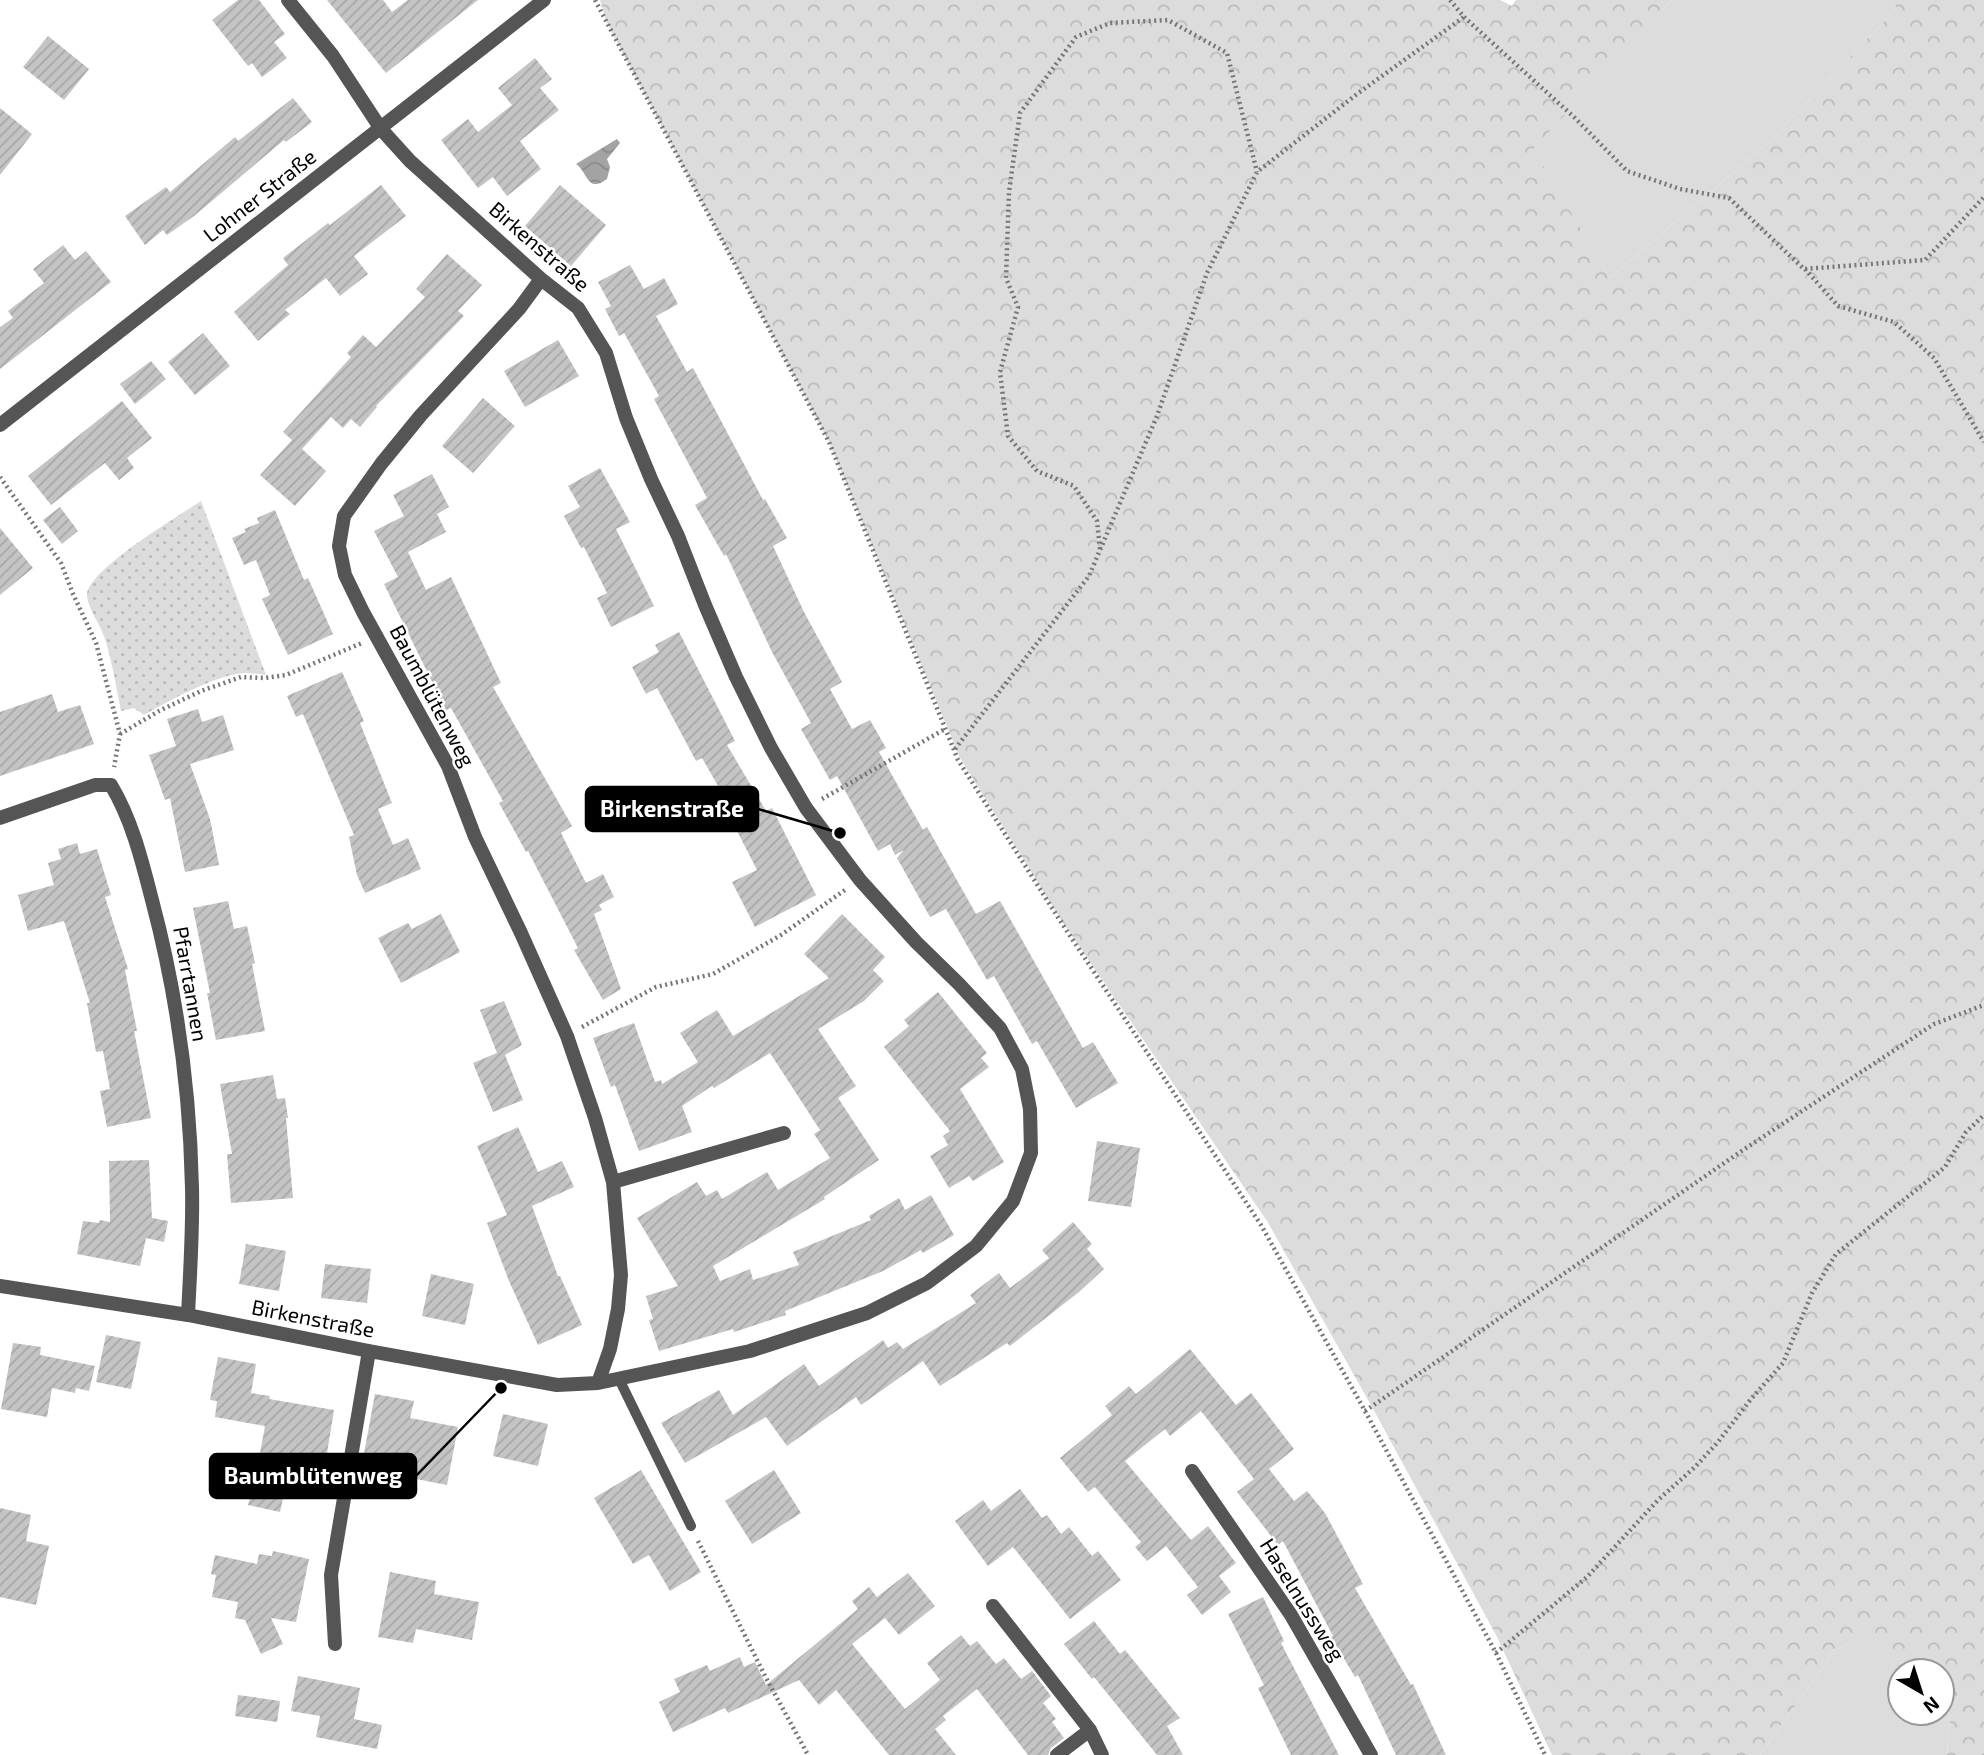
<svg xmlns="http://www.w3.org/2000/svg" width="1984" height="1755" font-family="'Exo 2',sans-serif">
  <defs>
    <pattern id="forest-crowns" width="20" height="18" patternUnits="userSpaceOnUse" patternTransform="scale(1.75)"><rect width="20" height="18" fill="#dcdcdc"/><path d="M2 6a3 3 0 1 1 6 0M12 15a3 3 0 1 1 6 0" fill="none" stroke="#bbb"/></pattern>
    <pattern id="park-dots" width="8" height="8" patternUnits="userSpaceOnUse" patternTransform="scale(1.75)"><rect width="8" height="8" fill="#dcdcdc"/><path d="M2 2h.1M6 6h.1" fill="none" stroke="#bbb" stroke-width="1.8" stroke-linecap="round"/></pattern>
    <pattern id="water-waves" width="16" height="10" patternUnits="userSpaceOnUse" patternTransform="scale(1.75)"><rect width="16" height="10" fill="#a3a3a3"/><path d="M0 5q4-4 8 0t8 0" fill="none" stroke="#8b8b8b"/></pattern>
    <pattern id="building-hatch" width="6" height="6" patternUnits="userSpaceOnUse" patternTransform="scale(1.75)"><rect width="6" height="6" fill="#c4c4c4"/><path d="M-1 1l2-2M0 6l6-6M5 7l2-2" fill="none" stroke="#a7a7a7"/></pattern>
  </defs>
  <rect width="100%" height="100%" fill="#fff"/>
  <path fill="#dcdcdc" d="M1672,0H1892L1898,7L1769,142L1610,278L1532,149Z
    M1876,1632L1910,1671H1900V1713H1942V1706L1950,1715L1947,1755H1760L1835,1650Z"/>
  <path fill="url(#forest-crowns)" d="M600,0H1500L1512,6L1516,0H1672L1533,149L1610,278L1769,142L1897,8L1892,0H1984V1755H1947L1950,1715L1942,1706V1671H1910L1875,1633L1835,1650L1760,1755H1552L1496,1635L1372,1407L1267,1221L1060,918L960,758L829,442L606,21Z"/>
  <path fill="url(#park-dots)" d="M201,501L266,675C259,674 251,673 244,673C215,675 169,701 144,715L134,708L121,711C116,686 112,660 104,636C100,625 88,608 87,596C85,571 179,516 201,501Z"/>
  <path fill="url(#water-waves)" d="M617,139L620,143L607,159L610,167L607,179C587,194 588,172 576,164Z"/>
  <path fill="url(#building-hatch)" d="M238,0H259L285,34L274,42L287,58L262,77L252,63L248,66L212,20Z
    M327,0H383L392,12L408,0H478L386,73Z
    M48,36L89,69L64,100L23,67Z
    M535,58L552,79L540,88L559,110L520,141L541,169L507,196L493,177L478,188L441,140L468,119L478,132L512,105L498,88Z
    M293,98L312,122L286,142L284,140L194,216L167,235L163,230L145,245L125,216L166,187L170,192L235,137L238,141Z
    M0,108L32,134L0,175Z
    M381,185L406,216L354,256L368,274L340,296L326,278L285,310L290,314L258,341L234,312L288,265L283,258L328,223L330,225Z
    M560,185L606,225L571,266L525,226Z
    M63,245L75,260L86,251L111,282L0,369V327L13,318L8,311L44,283L33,269Z
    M447,254L482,285L458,311L464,316L376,406L377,407L360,427L351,419L343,428L331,417L302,449L326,471L295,506L260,475L292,440L283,432L351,357L347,353L363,335L376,347L425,297L416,289Z
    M630,265L644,289L664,278L678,304L656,316L687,372L693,368L763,500L765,499L787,538L773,546L804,612L842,682L830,689L852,729L870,720L886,748L879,752L923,830L927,827L976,914L1000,901L1083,1048L1093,1042L1118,1083L1076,1108L1037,1041L1032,1044L994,976L987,980L946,909L930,917L897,858L904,850L895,855L890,844L878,851L837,776L830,780L801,729L811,723L772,652L726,554L724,556L695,505L707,498L654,399L659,396L624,333L619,336L605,309L611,306L598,282Z
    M203,333L230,366L195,395L168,362Z
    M558,340L579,376L525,407L504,371Z
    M151,361L166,379L135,404L120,384Z
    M483,398L515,426L473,473L442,446Z
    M122,401L152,438L127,458L134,468L119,480L105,463L51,505L28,476Z
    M600,468L630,522L616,529L654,606L611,627L597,598L607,593L584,547L581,548L564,516L580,507L568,486Z
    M432,474L449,507L437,514L446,532L408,552L426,590L451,577L501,683L493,687L572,826L561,833L586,883L603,874L614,897L599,905L602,910L594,914L621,989L603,1000L574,950L578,948L528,851L526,852L499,803L503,801L451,708L446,710L384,584L398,577L374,531L404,516L393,495Z
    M60,507L78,531L62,544L43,520Z
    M275,510L304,580L308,578L333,634L288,655L262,599L270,595L256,560L244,565L232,538L246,532L244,529L259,523L257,518Z
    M0,528L33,568L0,595Z
    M679,632L735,741L727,745L766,811L772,808L816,895L755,927L732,882L757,870L735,827L740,824L702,758L696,761L657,688L646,694L632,667L659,652L655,645Z
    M342,672L364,721L360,723L392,803L378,809L393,845L408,838L421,869L365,893L357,875L349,837L354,835L303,714L296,717L287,696Z
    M52,694L58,712L80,705L94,744L0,776V712Z
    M198,709L202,722L223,715L234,750L190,764L210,819L219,865L185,872L170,798L165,800L149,755L176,746L167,719Z
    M77,843L80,854L97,849L111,895L105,897L128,969L125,970L137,1031H134L151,1118L107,1127L100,1091L110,1089L103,1051L96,1052L87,1003H90L64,921L28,931L18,895L54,885L48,863L61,859L58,849Z
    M228,901L234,929L247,926L255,963L252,964L265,1031L216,1040L207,993H210L193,908Z
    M441,914L460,952L401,983L378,938L408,923L412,929Z
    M842,914L885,957L873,970L884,981L864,1001L818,1029L856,1086L838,1098L879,1160L824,1197L825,1199L713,1266L720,1281L750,1269L753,1280L799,1265L793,1252L871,1220L869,1216L899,1198L905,1210L931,1195L954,1235L923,1253L921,1250L883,1271L785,1311L786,1315L734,1332L733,1329L659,1351L649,1320L653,1319L646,1296L678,1286L637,1218L697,1182L706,1196L717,1190L722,1199L767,1172L778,1190L830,1158L814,1134L820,1130L770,1053L714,1088L712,1086L682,1106L692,1132L639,1151L615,1085L611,1087L593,1038L634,1023L655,1082L661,1080L662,1084L698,1062L680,1033L717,1010L733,1036L829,978L804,954Z
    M938,992L987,1053L981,1058L989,1067L960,1089L1004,1162L973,1181L969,1176L949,1188L930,1156L948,1145L943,1136L950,1131L884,1047L909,1026L904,1020Z
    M504,1001L522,1045L505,1055L523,1100L493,1112L473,1063L497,1053L480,1010Z
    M273,1075L277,1099L285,1098L288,1118H286L293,1198L231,1203L227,1154H232L220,1084Z
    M518,1127L538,1172L562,1161L574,1187L532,1206L558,1276H560L582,1325L538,1345L509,1281L487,1223L507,1215L477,1146Z
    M1097,1141L1140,1148L1131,1207L1088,1201Z
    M149,1160L152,1218L168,1221L164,1242L146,1238L140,1266L77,1254L83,1221L99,1223L100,1220L110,1222L109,1161Z
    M1073,1222L1092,1244L1087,1249L1104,1269L1079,1292L1010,1346L1007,1343L940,1386L923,1361L861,1405L856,1397L787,1446L766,1417L685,1463L661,1423L719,1390L733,1415L804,1364L819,1386L883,1340L888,1348L897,1342L903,1349L976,1303L970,1295L999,1273L1010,1288L1049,1258L1042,1250Z
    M246,1244L286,1251L279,1291L239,1284Z
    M325,1264L371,1269L367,1303L321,1298Z
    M431,1274L474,1284L465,1325L422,1316Z
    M106,1335L141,1342L131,1389L96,1382Z
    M13,1343L41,1347L40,1355L95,1366L89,1391L76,1388L75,1393L52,1388L47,1417L1,1409Z
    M1190,1349L1236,1405L1251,1393L1294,1449L1269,1469L1294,1501L1307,1491L1325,1513L1363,1584L1355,1588L1411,1685L1413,1684L1446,1755H1396L1358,1675L1355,1677L1331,1637L1333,1636L1283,1541L1278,1545L1237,1492L1254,1479L1201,1411L1170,1436L1165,1429L1125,1461L1191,1540L1208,1526L1236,1563L1219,1576L1231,1592L1202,1615L1187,1595L1198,1587L1166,1546L1147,1561L1135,1547L1141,1542L1095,1487L1088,1492L1060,1458L1112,1415L1105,1406L1129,1386L1136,1394Z
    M218,1357L256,1364L251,1393L270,1396L269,1399L334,1410L321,1490L286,1485L280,1512L248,1505L255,1480L265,1426L215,1417L217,1401L210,1400Z
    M375,1394L414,1401L410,1418L458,1427L447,1485L401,1476L399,1482L360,1475Z
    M503,1414L548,1424L538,1466L493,1456Z
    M641,1470L701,1572L670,1591L649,1555L633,1564L594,1498Z
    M774,1470L801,1513L752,1544L725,1501Z
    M1020,1489L1042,1518L1047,1515L1061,1534L1069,1527L1092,1556L1098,1551L1121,1580L1070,1619L1013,1547L988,1566L955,1521L983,1500L991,1511Z
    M0,1508L31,1515L26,1541L49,1546L36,1605L0,1597Z
    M273,1551L309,1559L296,1622L271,1618L283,1644L261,1654L245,1620L235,1618L238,1602L212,1597L216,1575L211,1574L215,1555L257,1564L259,1554L272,1556Z
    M390,1572L436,1581L434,1594L479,1602L472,1640L416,1629L413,1643L378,1637Z
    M908,1573L935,1606L899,1635L885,1618L852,1644L905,1709L940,1680L927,1663L961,1635L970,1646L977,1641L996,1664L1004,1658L1021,1679L1032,1671L1051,1696L1043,1703L1056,1719L1052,1722L1064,1738L1051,1748L1048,1755H1028L977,1689L943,1716L946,1720L935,1729L956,1755H889L836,1690L819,1705L799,1680L728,1713L725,1708L673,1732L659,1702L680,1692L674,1679L707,1665L710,1671L740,1657L744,1667L755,1662L766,1685L858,1609L852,1601L869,1587L877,1597Z
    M1263,1597L1284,1641L1281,1643L1339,1755H1291L1258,1688L1264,1685L1228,1614Z
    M1094,1621L1120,1654L1125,1650L1180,1718L1167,1726L1183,1755H1157L1094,1677L1092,1679L1064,1644Z
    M298,1676L360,1688L354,1719L382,1725L377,1749L316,1737L320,1716L291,1711Z
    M238,1695L280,1701L277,1722L235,1716Z"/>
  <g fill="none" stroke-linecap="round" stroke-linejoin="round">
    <path stroke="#777" stroke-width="4.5" stroke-dasharray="2 3.5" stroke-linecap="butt" d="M595,0L829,442L958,760L1059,919L1261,1225L1365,1411L1496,1653L1545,1755
      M1450,0L1464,17L1575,118L1627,171L1680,189L1729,198L1804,269L1925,260L1984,197
      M1805,269L1838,306L1894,322L1934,358L1984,442
      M0,477L61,563L73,594L96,643L120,734L114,767
      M1100,549L1097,521L1074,486L1037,471L1008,436L1000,372L1018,307L1006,278L1009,192L1020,113L1076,37L1110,23L1168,20L1227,53L1257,172
      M120,734L159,711L201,691L241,677L264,678L286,675L362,643
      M955,749L1089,576L1157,416L1207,273L1257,172L1357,94L1464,17
      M822,799L945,729
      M582,1027L656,987L713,974L781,935L845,890
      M1365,1411L1743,1150L1934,1024L1984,1005
      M698,1541L765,1676L808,1755
      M1496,1653L1587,1577L1658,1500L1695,1467L1718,1442L1751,1399L1783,1363L1812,1293L1836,1254L1945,1167L1966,1132L1984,1115"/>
    <path stroke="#555" stroke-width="10" d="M619,1379L691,1526"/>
    <path stroke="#555" stroke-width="14" d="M541,279L519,309L421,415L381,464L344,516L339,546L345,575L363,612L448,766L475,837L521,933L567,1036L595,1118L613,1182L621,1275L618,1309L610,1349L598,1383
      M0,425L544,0
      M0,818L95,785H111C132,820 142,861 152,900C177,994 190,1091 192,1188C193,1230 190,1273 188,1315
      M613,1182L784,1133
      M0,1286L188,1315L369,1351L557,1385L598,1383L750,1351L867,1313L927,1283L976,1246L1013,1201L1031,1153L1030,1109L1022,1069L1000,1028L959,984L916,942L860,880L806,808L771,748L736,677L705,605L678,536L651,479L626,418L606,353L578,308L541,279L410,161L381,129L333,56L288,0
      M1192,1471L1291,1615L1371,1755
      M993,1606L1090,1730L1102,1755
      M335,1644L331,1575L369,1351
      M1057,1755L1090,1730"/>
  </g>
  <g text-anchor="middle" stroke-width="5" stroke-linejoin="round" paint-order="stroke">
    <g font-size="21" fill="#000" stroke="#fff">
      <text transform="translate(260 196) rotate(-38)" y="7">Lohner Straße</text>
      <text transform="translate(539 247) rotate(41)" y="7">Birkenstraße</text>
      <text transform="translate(432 696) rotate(62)" y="7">Baumblütenweg</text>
      <text transform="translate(190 984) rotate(80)" y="7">Pfarrtannen</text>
      <text transform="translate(313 1319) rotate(11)" y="7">Birkenstraße</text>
      <text transform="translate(1302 1600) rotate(58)" y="7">Haselnussweg</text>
    </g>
  </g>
  <path fill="none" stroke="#000" stroke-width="2.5" d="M840 833L758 809M501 1388L416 1476"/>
  <g fill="#000" stroke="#fff" stroke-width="2.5">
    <circle cx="840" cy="833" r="7"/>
    <circle cx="501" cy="1388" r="7"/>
  </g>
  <g fill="#000" stroke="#000" stroke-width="2.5">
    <rect x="586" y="787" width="172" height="44" rx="7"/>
    <rect x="210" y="1454" width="206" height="44" rx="7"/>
  </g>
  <g font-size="23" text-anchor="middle" font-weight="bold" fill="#fff">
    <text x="672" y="817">Birkenstraße</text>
    <text x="313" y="1484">Baumblütenweg</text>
  </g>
  <g transform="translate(1921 1692) rotate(141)"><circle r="33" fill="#ffffff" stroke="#999999" stroke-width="2"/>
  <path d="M0-5L12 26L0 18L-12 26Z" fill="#000000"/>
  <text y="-10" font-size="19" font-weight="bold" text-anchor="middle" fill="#000000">N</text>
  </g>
</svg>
